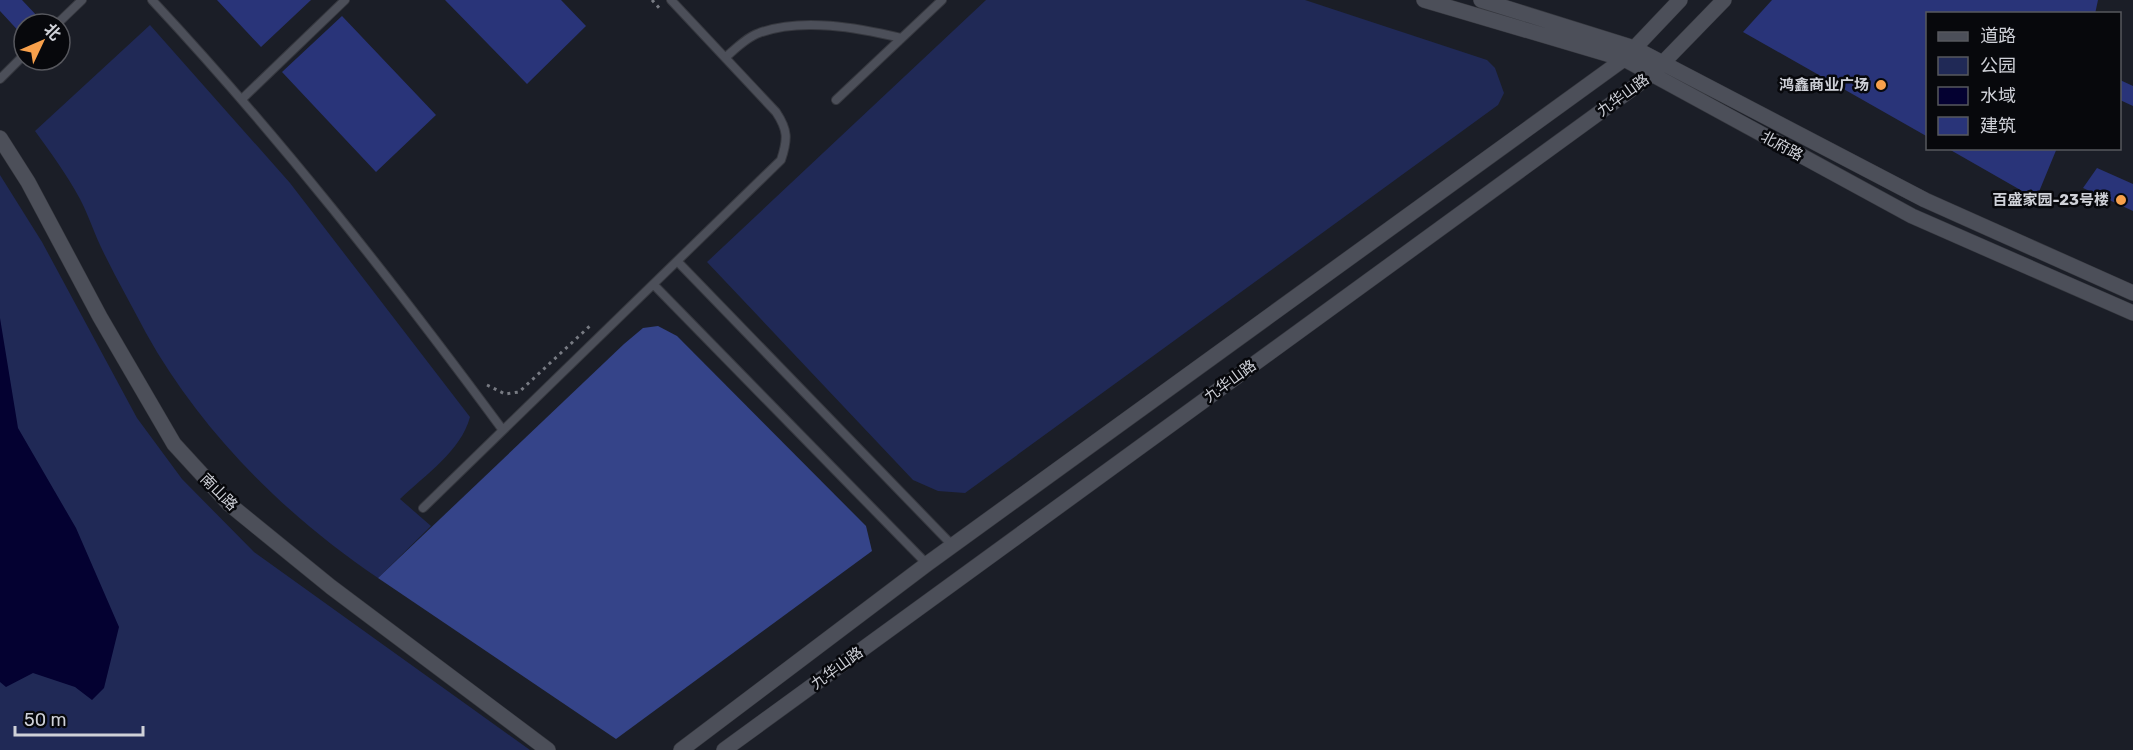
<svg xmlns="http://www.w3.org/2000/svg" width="2133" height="750" font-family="Rubik,'Noto Sans SC',sans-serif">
  <rect width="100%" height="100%" fill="#1b1e27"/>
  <path fill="#202956" d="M986,0H1305L1487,60L1495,68L1504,93L1498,105L965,493L938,491L913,480L707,262Z
    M150,25L290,183L470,417C461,451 425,475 400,499L431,526L378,578C285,515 201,432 146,333C131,304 114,275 100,245C93,230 88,214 80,199C67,175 51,153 35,131Z
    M0,175L42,242L137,418L182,479L254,552L530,750H0Z"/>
  <path fill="#354489" d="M658,326L677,336L866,526L872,551L616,739L378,578L624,344L643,328Z"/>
  <path fill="#040131" d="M0,318L18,428L76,528L119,627L104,688L92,700L75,687L33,673L6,687L0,682Z"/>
  <path fill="#293479" d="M0,0H22L39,18L32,24H24V37L0,11Z
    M217,0H311L261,47Z
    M445,0H561L586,26L527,84Z
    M1772,0H2098L2095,14H1928V137L1743,32Z
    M342,16L436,115L376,172L282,72Z
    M2120,80L2133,86V106L2120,100Z
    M1947,148H2057L2036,199Z
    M2097,168L2133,184V211L2083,188Z"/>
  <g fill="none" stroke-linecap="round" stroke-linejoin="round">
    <g stroke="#36383f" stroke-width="10">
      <path id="lane" d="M152,0C278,135 392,280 502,429
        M57,24L82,0
        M726,57C735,49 747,37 759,33C802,17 859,28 901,38
        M0,79L24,55
        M242,99L345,0
        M836,100L942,0
        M678,262L953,546
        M654,285L927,564
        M423,508L781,160C788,139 788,130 776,112L671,0"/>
    </g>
    <g stroke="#36383f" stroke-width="16">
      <path id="secondary" d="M1424,0L1624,59L1912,216L2133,313
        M1481,0L1634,48L1925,200L2133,293
        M0,138L28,182L100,317L174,444L229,504L331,587L548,750
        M681,750L927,564L1624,59L1680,0
        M724,750L1651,75L1724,0"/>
    </g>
    <path stroke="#787b83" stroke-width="3" stroke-dasharray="3 4.5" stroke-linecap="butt" d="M652,0L660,9
      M487,385L505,394L519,392L592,324"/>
    <use href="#lane" stroke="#4c4f59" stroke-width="8"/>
    <use href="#secondary" stroke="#4c4f59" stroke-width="15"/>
  </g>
  <g fill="#f8a04b" stroke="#07080c" stroke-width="2">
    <circle cx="1881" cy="85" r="6"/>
    <circle cx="2121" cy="200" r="6"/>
  </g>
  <g text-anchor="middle" stroke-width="5" stroke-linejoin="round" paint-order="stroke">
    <g font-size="15" font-weight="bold" fill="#cfd1d8" stroke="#07080c" text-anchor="end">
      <text x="1869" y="90">鸿鑫商业广场</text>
      <text x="2109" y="205">百盛家园-23号楼</text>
    </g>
    <g font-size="15" fill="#cfd1d8" stroke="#07080c">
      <text transform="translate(1623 95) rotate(-36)" y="5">九华山路</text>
      <text transform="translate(1782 146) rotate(28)" y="5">北府路</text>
      <text transform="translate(1230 381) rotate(-36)" y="5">九华山路</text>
      <text transform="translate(219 492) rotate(45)" y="5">南山路</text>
      <text transform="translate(837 668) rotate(-36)" y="5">九华山路</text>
    </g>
  </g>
  <rect x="1926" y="12" width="195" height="138" fill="#07080c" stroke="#57585e" stroke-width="1.5"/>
  <rect x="1938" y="32" width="30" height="9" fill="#4c4f59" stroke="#57585e" stroke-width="1.5"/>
  <text x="1980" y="42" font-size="18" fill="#cfd1d8">道路</text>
  <rect x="1938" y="57" width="30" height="18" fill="#202956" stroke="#57585e" stroke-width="1.5"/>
  <text x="1980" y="72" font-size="18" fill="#cfd1d8">公园</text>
  <rect x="1938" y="87" width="30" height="18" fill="#040131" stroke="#57585e" stroke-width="1.5"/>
  <text x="1980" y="102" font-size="18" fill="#cfd1d8">水域</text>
  <rect x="1938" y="117" width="30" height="18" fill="#293479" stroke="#57585e" stroke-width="1.5"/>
  <text x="1980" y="132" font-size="18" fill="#cfd1d8">建筑</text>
  <g transform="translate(42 42) rotate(46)"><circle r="28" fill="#07080c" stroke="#57585e" stroke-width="1.5"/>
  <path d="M0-4.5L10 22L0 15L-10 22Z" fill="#f8a04b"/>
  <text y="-9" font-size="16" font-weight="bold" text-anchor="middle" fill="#cfd1d8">北</text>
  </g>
  <path d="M15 726v9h128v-9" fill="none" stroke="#cfd1d8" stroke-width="3"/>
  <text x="24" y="726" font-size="18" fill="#cfd1d8" stroke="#07080c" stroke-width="4.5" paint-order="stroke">50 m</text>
</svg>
